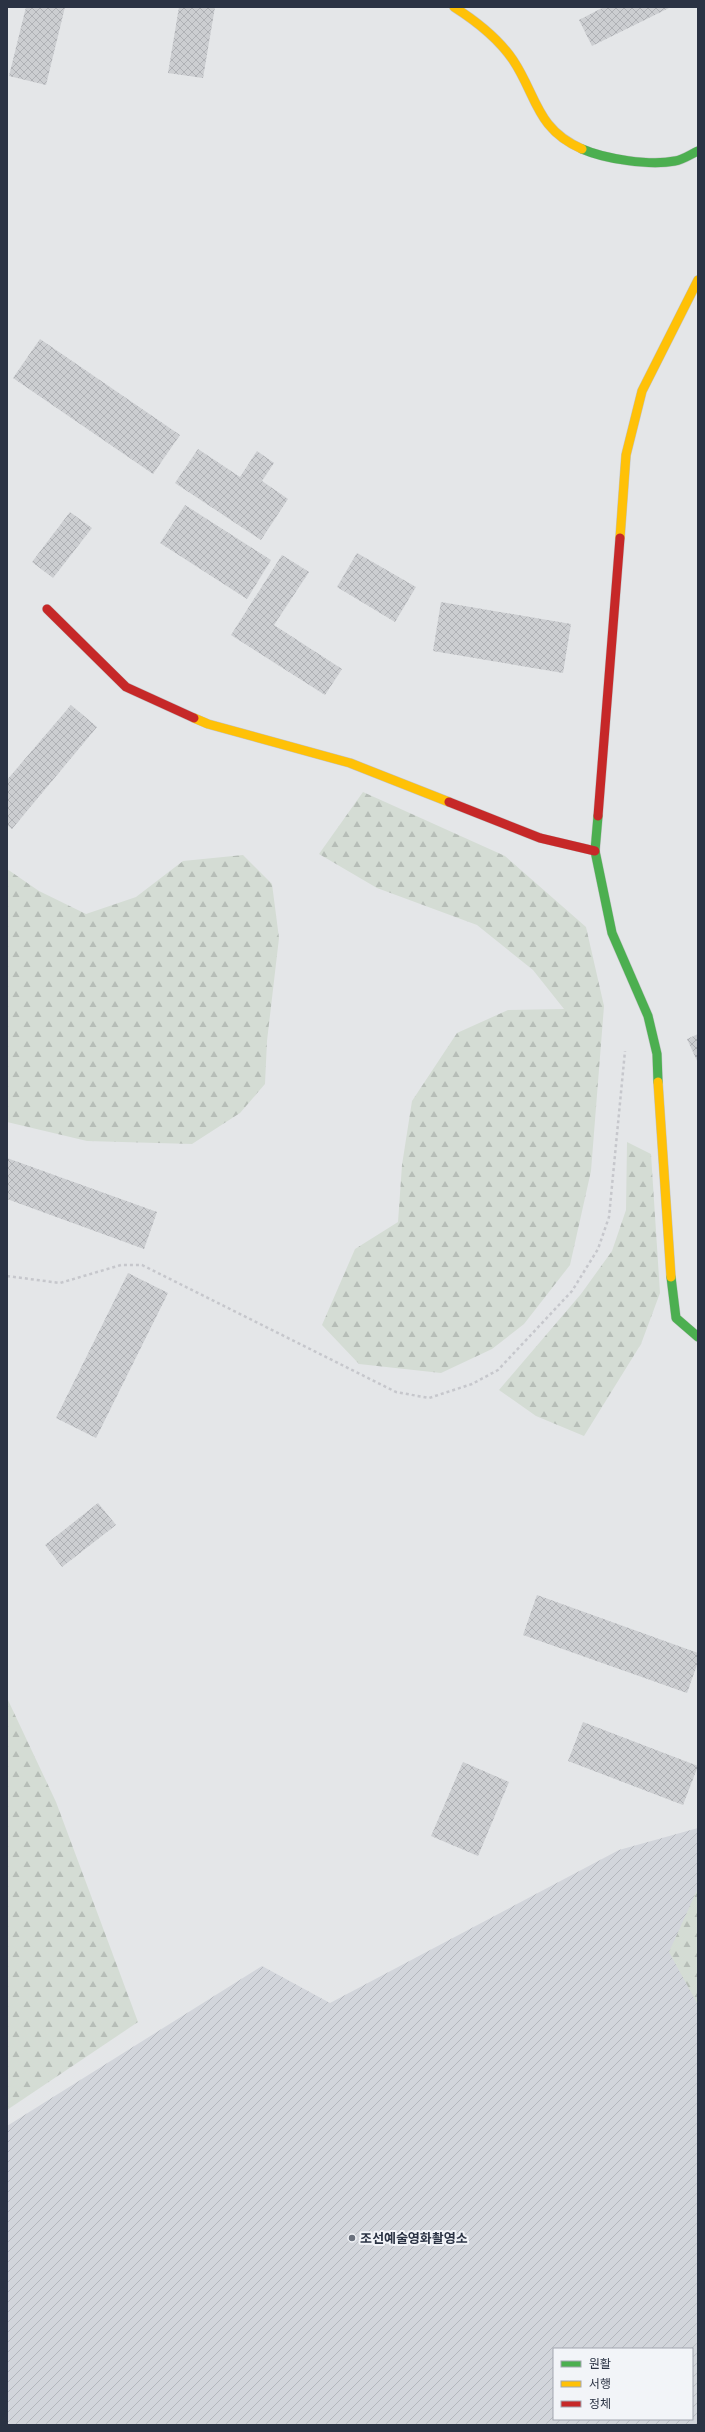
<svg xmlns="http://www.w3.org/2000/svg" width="705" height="2432" font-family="'Asap Condensed','Noto Sans KR',sans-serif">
	<defs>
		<pattern id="industrial-furrows" width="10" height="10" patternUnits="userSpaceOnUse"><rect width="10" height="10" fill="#d2d5db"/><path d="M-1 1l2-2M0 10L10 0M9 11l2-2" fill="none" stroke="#b4b7bd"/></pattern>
		<pattern id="forest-firs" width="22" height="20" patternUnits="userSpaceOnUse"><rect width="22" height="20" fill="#d4dcd4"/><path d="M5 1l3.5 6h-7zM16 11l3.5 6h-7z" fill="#b6bdb7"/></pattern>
		<pattern id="building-cross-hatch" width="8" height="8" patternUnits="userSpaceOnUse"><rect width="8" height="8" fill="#ccced1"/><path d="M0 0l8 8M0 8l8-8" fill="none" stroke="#afb1b5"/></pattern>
	</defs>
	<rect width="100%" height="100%" fill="#e4e6e8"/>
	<path fill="url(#industrial-furrows)" fill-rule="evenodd" d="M698,1828V2425H7V2126L262,1966L330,2003L619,1850ZM554,2349H692V2419H554Z"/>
	<g fill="url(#forest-firs)">
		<path d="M363,792L505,856L586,927L604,1006L591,1171L570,1265L524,1324L492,1349L441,1373L359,1364L322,1325L355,1249L398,1222L402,1165L412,1101L457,1033L508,1010L564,1009L533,970L477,925L377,888L319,854Z"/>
		<path d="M243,855L272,884L279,938L267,1041L265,1084L240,1113L192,1144L87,1141L7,1122V869L39,891L86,914L136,897L183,861Z"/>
		<path d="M627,1142L651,1154L660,1293L641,1344L584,1436L536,1416L499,1390L581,1294L612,1251L626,1210Z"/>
		<path d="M7,1698L56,1802L138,2022L7,2110Z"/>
		<path d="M698,1888V2005L669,1952Z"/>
	</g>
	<g fill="url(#building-cross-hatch)">
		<path d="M26,7H65L46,85L9,76Z"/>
		<path d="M179,7H215L203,78L168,73Z"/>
		<path d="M604,7H671L592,46L579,20Z"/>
		<path d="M40,339L180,435L153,474L13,378Z"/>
		<path d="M198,449L240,477L257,451L274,463L262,481L288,499L261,540L175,483Z"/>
		<path d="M185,505L271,560L247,599L160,543Z"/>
		<path d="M70,512L92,528L53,578L32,562Z"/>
		<path d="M357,553L416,587L395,622L337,587Z"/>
		<path d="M282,555L309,572L274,625L342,669L325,695L231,635Z"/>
		<path d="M441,602L571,624L563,673L433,651Z"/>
		<path d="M71,705L97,727L12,829L7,825V780Z"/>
		<path d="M698,1034V1063L687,1039Z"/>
		<path d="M7,1158L157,1212L144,1249L7,1199Z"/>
		<path d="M128,1273L168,1293L96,1438L56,1418Z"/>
		<path d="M98,1503L116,1525L62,1567L45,1545Z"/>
		<path d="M537,1595L698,1653V1662L687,1693L523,1635Z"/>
		<path d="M583,1722L698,1766L683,1805L568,1761Z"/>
		<path d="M463,1762L509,1782L478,1856L431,1836Z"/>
	</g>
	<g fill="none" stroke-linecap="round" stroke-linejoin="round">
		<defs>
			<g id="fast">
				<path d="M582,149C605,159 650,166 675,161C683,160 691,154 698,151"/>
				<path d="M598,816L595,851L612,933L648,1016L657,1054L658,1082"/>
				<path d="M671,1277L676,1318L698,1337"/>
			</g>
			<g id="slow">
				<path d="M454,7C476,21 498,38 513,60C537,96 536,129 582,149"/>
				<path d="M620,538L626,455L642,391L698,280"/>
				<path d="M194,718L208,724L350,763L449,802"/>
				<path d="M658,1082L671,1277"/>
			</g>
			<g id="jam">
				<path d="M47,609L126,687L194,718"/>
				<path d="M449,802L540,838L595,851"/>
				<path d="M598,816L620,538"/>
			</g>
		</defs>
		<use href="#fast" stroke="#c2c4c6" stroke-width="10"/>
		<use href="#slow" stroke="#c2c4c6" stroke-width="10"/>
		<use href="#jam" stroke="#c2c4c6" stroke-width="10"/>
		<path stroke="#c6c7cc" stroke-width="2.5" stroke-dasharray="3 3" stroke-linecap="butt" d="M7,1276L60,1283L121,1265H142L396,1392L429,1398L472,1384L498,1370L572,1291L598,1249L609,1217L625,1051"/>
		<use href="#fast" stroke="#4caf50" stroke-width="9"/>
		<use href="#slow" stroke="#ffc107" stroke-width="9"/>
		<use href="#jam" stroke="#c62828" stroke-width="9"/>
	</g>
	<circle fill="#6b717d" stroke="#f2f4f8" stroke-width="1.5" cx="352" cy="2238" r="4"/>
	<g text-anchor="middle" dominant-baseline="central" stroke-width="4" stroke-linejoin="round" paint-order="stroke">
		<g font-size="13" font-weight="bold" fill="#2a3243" stroke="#f2f4f8" text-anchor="start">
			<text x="360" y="2238">조선예술영화촬영소</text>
		</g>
	</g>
	<rect width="705" height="2432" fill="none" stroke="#2a3243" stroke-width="16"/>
	<rect x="553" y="2348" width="140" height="72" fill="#f2f4f8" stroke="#a2a6b0"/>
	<rect x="561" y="2361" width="20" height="6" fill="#4caf50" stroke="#a2a6b0"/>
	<text x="589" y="2368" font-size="12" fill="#2a3243">원활</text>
	<rect x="561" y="2381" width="20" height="6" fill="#ffc107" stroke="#a2a6b0"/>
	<text x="589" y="2388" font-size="12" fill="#2a3243">서행</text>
	<rect x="561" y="2401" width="20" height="6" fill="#c62828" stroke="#a2a6b0"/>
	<text x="589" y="2408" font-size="12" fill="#2a3243">정체</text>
</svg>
